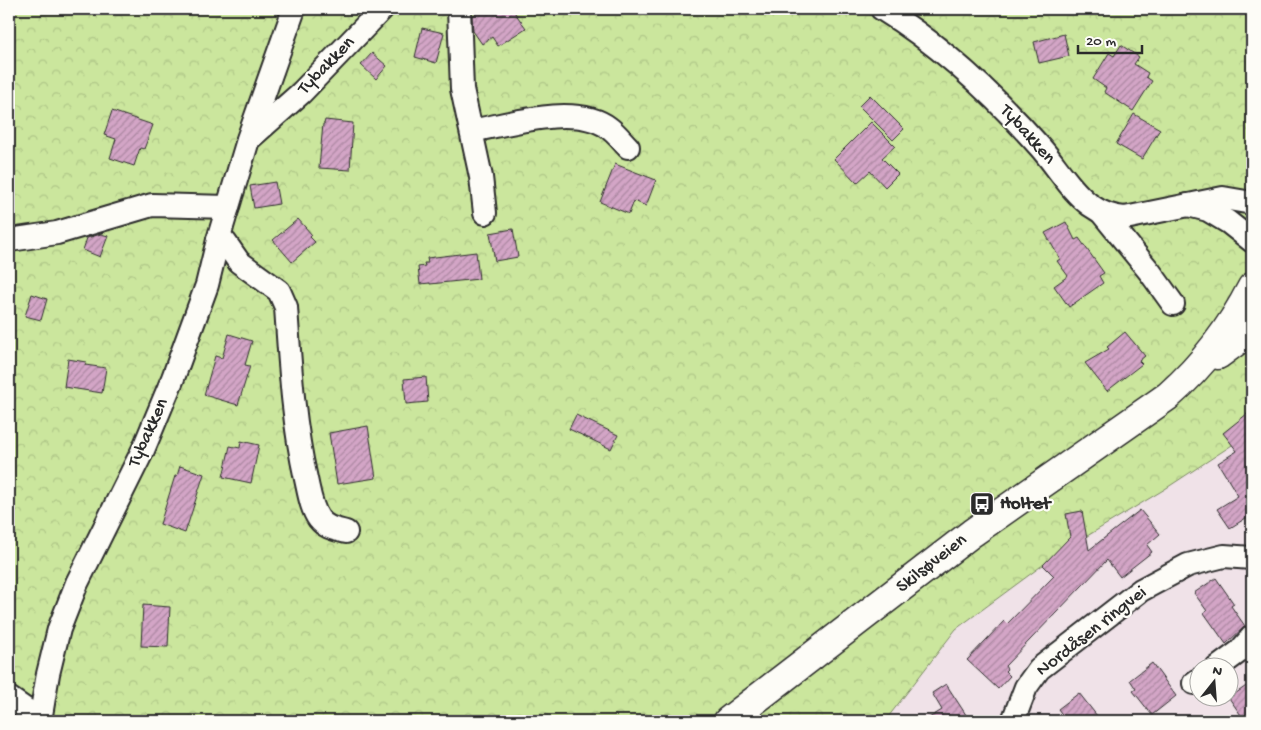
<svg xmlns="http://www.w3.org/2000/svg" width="1261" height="730" font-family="'Gochi Hand',sans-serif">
	<defs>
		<pattern id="forest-crowns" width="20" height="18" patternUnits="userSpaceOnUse" patternTransform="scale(1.25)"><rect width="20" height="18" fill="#cbe69d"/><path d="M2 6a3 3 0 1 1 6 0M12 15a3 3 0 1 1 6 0" fill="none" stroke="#aec587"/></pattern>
		<pattern id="building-hatch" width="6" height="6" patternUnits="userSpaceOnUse" patternTransform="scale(1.25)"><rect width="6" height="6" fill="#d3a5c6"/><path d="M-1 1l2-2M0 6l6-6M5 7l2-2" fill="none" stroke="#ab87a1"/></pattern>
	</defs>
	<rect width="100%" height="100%" fill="#f0e2e8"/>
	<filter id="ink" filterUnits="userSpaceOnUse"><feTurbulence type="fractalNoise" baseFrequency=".02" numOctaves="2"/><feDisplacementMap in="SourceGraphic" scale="10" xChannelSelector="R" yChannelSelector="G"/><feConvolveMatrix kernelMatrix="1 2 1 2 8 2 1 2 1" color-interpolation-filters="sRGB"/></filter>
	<g filter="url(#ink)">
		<path fill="url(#forest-crowns)" stroke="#7b8864" d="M9,9H1252V432L1165,489L1059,553L956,629L885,721H9Z"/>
		<g fill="url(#building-hatch)" stroke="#2b2b2b">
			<path d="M483,9H512L526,28L498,46L492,37L482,44L473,31L472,16Z"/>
			<path d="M422,28L444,33L436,63L415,57Z"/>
			<path d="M1064,34L1069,56L1039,63L1034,42Z"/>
			<path d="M1121,45L1139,57L1134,64L1148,73L1146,77L1152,81L1133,111L1104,92L1106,88L1093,79L1109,53L1114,56Z"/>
			<path d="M372,53L387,66L376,79L361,65Z"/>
			<path d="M870,95L904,129L893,140L859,106Z"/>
			<path d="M112,111L153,125L144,149L140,148L134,166L110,158L116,139L104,135Z"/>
			<path d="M1134,114L1160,129L1142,159L1116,144Z"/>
			<path d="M325,120L353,123L350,170L319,168L323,124H324Z"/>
			<path d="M871,122L895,146L882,158L898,174L885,187L870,171L857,183L834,159Z"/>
			<path d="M615,164L656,180L646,206L634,201L629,214L600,202Z"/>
			<path d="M275,182L279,204L254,208L250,186Z"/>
			<path d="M298,219L312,235L310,237L315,242L292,262L273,240Z"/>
			<path d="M1066,222L1075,240L1079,238L1104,273L1099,276L1103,283L1069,307L1054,286L1068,276L1057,261L1060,259L1045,233Z"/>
			<path d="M513,229L518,257L495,261L490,233Z"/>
			<path d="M101,234L108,236L100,257L83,250L87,238Z"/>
			<path d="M476,252L479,279L430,284V283L420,284L418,267L425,266L424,263H428L427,258Z"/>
			<path d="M32,294L47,299L41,320L25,316Z"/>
			<path d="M1125,332L1145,356L1139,361L1142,364L1107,391L1085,363L1109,349L1107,347Z"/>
			<path d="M229,334L252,341L245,365L250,366L238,405L204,395L215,356L222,358Z"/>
			<path d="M68,359L86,362L85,365L106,368L102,393L64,387Z"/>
			<path d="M426,377L428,402L406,404L404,379Z"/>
			<path d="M1252,410V518L1251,515L1230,528L1217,509L1238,496L1218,463L1237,451L1223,433Z"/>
			<path d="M576,415L618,435L611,449L569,429Z"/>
			<path d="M368,426L376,478L337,484L329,433Z"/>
			<path d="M241,441L259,445L251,483L223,477L230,446L240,448Z"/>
			<path d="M180,466L204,474L185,533L160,524L175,476H177Z"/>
			<path d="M1140,510L1160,534L1147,545L1152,552L1120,577L1107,560L1005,666L1007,669L1005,671L1010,676L998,689L967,660L1004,621L1007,624L1054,576L1043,565L1070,537L1066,514L1082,511L1089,550Z"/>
			<path d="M1216,578L1234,604L1231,606L1245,626L1226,644L1204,613L1207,611L1194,593Z"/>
			<path d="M143,605L170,607L168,647L141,646Z"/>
			<path d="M1152,663L1176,696L1152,715L1133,691L1136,689L1130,680Z"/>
			<path d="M1252,682V721H1245L1229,698Z"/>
			<path d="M946,684L970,721H924L942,710L932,693Z"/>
			<path d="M1079,693L1101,721H1067L1058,709Z"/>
		</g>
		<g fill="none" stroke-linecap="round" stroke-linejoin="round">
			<defs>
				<g id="minor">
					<path d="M459,9L462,89L481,177L485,213"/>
					<path d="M882,9C942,46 993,94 1040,147C1056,165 1070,190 1090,205C1101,213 1111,217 1125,218L1223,198L1252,203"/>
					<path d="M472,131C508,124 577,103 609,128C616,133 622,141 628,147"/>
					<path d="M248,139L294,9"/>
					<path d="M1188,205L1208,210L1228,222L1252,241"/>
					<path d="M1102,213L1150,272L1173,304"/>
					<path d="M10,240L57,233L152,205L228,207"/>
					<path d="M218,240L225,242L239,262L279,291L286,307C290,365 293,422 306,479C309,492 311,508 319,519C326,528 335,529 346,532"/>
					<path d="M1217,668L1240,651L1252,637"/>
					<path d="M1194,683L1198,680"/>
					<path d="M9,698L35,716H41"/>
					<path d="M40,721L48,674L59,629L77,583L143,450L173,378L207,285L218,240L248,140L301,93L382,9"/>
					<path d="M1013,721L1026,687L1039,669L1141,590L1188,565L1224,556L1252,558"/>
				</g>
				<g id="primary">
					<path d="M1218,355L1252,330"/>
					<path d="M728,721L972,533L1168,396C1202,366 1231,328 1252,287"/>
				</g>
			</defs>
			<use href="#minor" stroke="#2b2b2b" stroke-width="26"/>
			<use href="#primary" stroke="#2b2b2b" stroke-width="31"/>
			<use href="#minor" stroke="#fdfcf7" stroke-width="22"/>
			<use href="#primary" stroke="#fdfcf7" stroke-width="28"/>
		</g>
	</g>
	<defs>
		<symbol id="bus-square" viewBox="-11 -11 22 22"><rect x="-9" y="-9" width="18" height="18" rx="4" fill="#2b2b2b" stroke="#fdfcf7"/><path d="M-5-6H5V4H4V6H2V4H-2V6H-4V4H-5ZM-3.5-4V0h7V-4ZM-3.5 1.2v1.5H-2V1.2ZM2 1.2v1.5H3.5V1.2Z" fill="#fff"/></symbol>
	</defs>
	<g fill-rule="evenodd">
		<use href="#bus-square" x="968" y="490" width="28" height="28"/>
	</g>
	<g text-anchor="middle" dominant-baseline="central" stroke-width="4.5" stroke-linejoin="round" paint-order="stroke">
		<g font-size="19" fill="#2b2b2b" stroke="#fdfcf7">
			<text transform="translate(327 66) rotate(-46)">Tybakken</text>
			<text transform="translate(1027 135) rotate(48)">Tybakken</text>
			<text transform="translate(149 433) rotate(-66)">Tybakken</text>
			<text transform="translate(932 564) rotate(-38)">Skilsøveien</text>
			<text transform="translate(1092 632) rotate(-38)">Nordåsen ringvei</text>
		</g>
		<g font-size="19" font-weight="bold" fill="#2b2b2b" stroke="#fdfcf7" text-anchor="start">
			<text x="1000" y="504">Holtet</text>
		</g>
	</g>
	<rect width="1261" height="730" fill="none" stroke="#fdfcf7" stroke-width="30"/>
	<rect x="15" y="15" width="1231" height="700" fill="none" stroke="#2b2b2b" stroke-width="2" filter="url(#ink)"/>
	<g transform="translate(1214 682) rotate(17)"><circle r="24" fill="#fdfcf7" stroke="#a9a8a5"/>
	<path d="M0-4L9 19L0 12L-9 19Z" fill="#2b2b2b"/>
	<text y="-8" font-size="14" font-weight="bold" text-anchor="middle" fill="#2b2b2b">N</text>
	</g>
	<path d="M1078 45v8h64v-8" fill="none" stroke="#2b2b2b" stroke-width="2.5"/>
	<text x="1086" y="45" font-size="15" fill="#2b2b2b" stroke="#fdfcf7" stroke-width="4" paint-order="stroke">20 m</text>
</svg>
